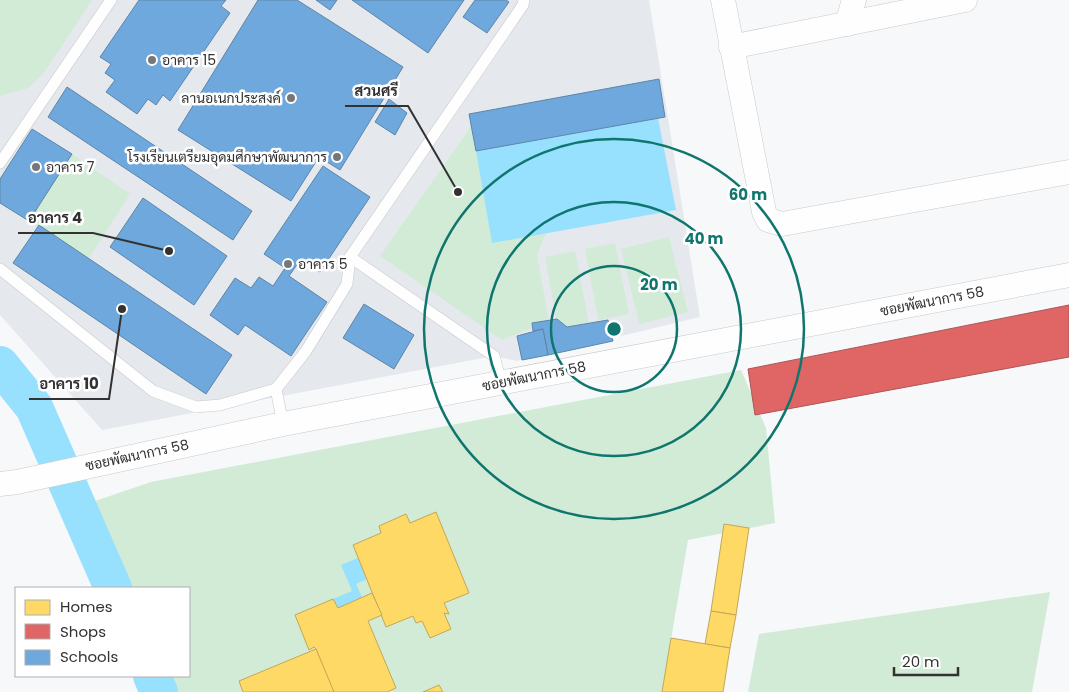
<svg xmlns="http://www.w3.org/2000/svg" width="1069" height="692" font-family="Poppins,Sarabun,sans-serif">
	<rect width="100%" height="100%" fill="#f7f8fa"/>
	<path fill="#e5e8ed" d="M0,0H649L700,317L517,361L494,356L102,430L0,315Z"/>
	<g fill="#d2ebd6">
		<path d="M0,0H92L43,74L28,88L0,96Z"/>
		<path d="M475,121L501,240L546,232L537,255L549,321L502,340L380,256Z"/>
		<path d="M72,154L130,194L89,258L29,221Z"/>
		<path d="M669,237L688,312L639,324L621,249Z"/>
		<path d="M615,243L629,314L598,320L585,249Z"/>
		<path d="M575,251L589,323L558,329L545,257Z"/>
		<path d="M741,370L766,428L775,523L688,540L662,692H171L164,676H189V588H128L92,502L151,482Z"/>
		<path d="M1050,592L1032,692H748L759,634Z"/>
	</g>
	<g fill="#98e1fe">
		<path d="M658,118L676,210L492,243L476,151Z"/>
		<path d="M358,558L367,579L356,584L362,597L338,608L333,599L352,591L341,565Z"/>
	</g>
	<g fill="#ffd966" stroke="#c2a757">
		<path d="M436,512L469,593L444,603L449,614L444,613L451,629L430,638L422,621L416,623L413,616L386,627L353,545L381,533L379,526L406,514L410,523Z"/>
		<path d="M724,524L749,528L736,615L711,611Z"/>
		<path d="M372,593L382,615L368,621L396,688L387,692H333L316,649L314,647L309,650L295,615L333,599L338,608Z"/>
		<path d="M711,611L736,615L730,648L705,644Z"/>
		<path d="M671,638L730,648L723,692H662Z"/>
		<path d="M316,649L334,692H243L239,681Z"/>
		<path d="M439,685L443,692H423Z"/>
	</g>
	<path fill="#e06666" stroke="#ac5657" d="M1069,305V357L755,415L748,369Z"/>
	<g fill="#6fa8dc" stroke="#5d85a9">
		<path d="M139,0H226L221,6L230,13L170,101L163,95L156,105L148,99L137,114L106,92L115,80L105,73L111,64L100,57Z"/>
		<path d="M258,0H297L403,67L340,170L319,157L291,201L178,130Z"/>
		<path d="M316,0H337L330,10Z"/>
		<path d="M352,0H464L428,53Z"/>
		<path d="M475,0H506L509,2L487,33L463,17Z"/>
		<path d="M659,79L665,117L476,151L469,114Z"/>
		<path d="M67,87L252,211L233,240L48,117Z"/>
		<path d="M389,99L407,113L395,135L375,122Z"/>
		<path d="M32,129L72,154L29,221L0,203V179Z"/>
		<path d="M323,166L370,197L320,272L301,259L289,276L327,302L291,356L245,325L238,335L210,315L235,278L251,288L259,277L273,286L285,268L264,254Z"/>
		<path d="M143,198L227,256L194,305L110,247Z"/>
		<path d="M39,225L232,355L206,394L13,263Z"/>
		<path d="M364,304L414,335L394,369L343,338Z"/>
		<path d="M557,319L567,327L608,320L613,341L548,355L543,329L533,331L532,323Z"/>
		<path d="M543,329L548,355L522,360L517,336Z"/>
	</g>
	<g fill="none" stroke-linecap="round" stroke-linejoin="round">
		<g stroke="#98e1fe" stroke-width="38">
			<path d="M0,365L34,407L113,588"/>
			<path d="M152,676L159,692"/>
		</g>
		<defs>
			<g id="lane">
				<path d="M0,163L111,0"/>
				<path d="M350,257L494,356L501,382"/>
				<path d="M0,269L153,391L196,407L220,405L276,389L306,351L347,284L350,257L523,5L524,0"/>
				<path d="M276,389L283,424"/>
			</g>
			<g id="street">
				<path d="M723,0L764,212L768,220L782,224L1069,172"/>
				<path d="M847,24L854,0"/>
				<path d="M731,47L965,0"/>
				<path d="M0,484L17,482L283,424L1069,275"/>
			</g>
		</defs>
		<use href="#lane" stroke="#c8c9ca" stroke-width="12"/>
		<use href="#street" stroke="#c8c9ca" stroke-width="25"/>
		<use href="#lane" stroke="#fefefe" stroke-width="11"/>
		<use href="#street" stroke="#fefefe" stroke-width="24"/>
	</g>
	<g fill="none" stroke="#0f766e" stroke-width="2.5">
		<circle cx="614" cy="329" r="63"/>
		<circle cx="614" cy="329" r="127"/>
		<circle cx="614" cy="329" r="190"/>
	</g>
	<g fill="#777779" stroke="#fff" stroke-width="2">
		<circle cx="152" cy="60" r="5"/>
		<circle cx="291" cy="98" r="5"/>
		<circle cx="337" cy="157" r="5"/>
		<circle cx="36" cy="167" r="5"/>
		<circle cx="288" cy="264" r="5"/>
	</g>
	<g text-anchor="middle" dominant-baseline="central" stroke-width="5" stroke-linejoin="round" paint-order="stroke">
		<g font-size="14" fill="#323233" stroke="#fff" text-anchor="start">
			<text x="162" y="60">อาคาร 15</text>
			<text x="281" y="98" text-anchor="end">ลานอเนกประสงค์</text>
			<text x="327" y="157" text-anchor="end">โรงเรียนเตรียมอุดมศึกษาพัฒนาการ</text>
			<text x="46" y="167">อาคาร 7</text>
			<text x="298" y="264">อาคาร 5</text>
		</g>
		<g font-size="14" fill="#323233" stroke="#fff">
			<text transform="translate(932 301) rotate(-11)">ซอยพัฒนาการ 58</text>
			<text transform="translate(534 376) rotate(-11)">ซอยพัฒนาการ 58</text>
			<text transform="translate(137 455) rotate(-12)">ซอยพัฒนาการ 58</text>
		</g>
	</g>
	<circle cx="614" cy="329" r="8" fill="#0f766e" stroke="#fff" stroke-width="2.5"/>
	<g font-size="15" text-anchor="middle" font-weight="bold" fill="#0f766e" stroke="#fff" stroke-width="5" stroke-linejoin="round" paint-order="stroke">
		<text x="748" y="200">60 m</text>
		<text x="704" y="244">40 m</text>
		<text x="659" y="290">20 m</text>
	</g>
	<path fill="none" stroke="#323233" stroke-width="2" d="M458 192L408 106H345M169 251L93 233H18M122 309L109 399H29"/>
	<g fill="#323233" stroke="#fff" stroke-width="2">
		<circle cx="458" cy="192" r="5"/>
		<circle cx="169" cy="251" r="5"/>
		<circle cx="122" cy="309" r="5"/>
	</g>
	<g font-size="15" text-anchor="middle" font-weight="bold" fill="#323233" stroke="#fff" stroke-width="5" stroke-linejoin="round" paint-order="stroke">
		<text x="376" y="96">สวนศรี</text>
		<text x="55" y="223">อาคาร 4</text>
		<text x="69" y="389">อาคาร 10</text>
	</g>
	<rect x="15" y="587" width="175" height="90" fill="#ffffff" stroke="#adadad"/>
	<rect x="25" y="600" width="25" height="15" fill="#ffd966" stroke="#adadad"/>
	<text x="60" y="612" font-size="15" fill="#323233">Homes</text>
	<rect x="25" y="624" width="25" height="15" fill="#e06666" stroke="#adadad"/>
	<text x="60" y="637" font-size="15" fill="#323233">Shops</text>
	<rect x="25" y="650" width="25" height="15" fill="#6fa8dc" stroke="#adadad"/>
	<text x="60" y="662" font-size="15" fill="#323233">Schools</text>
	<path d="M894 667v8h64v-8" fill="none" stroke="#323233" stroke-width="2.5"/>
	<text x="902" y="667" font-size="15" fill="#323233" stroke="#ffffff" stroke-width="4" paint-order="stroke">20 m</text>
</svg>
